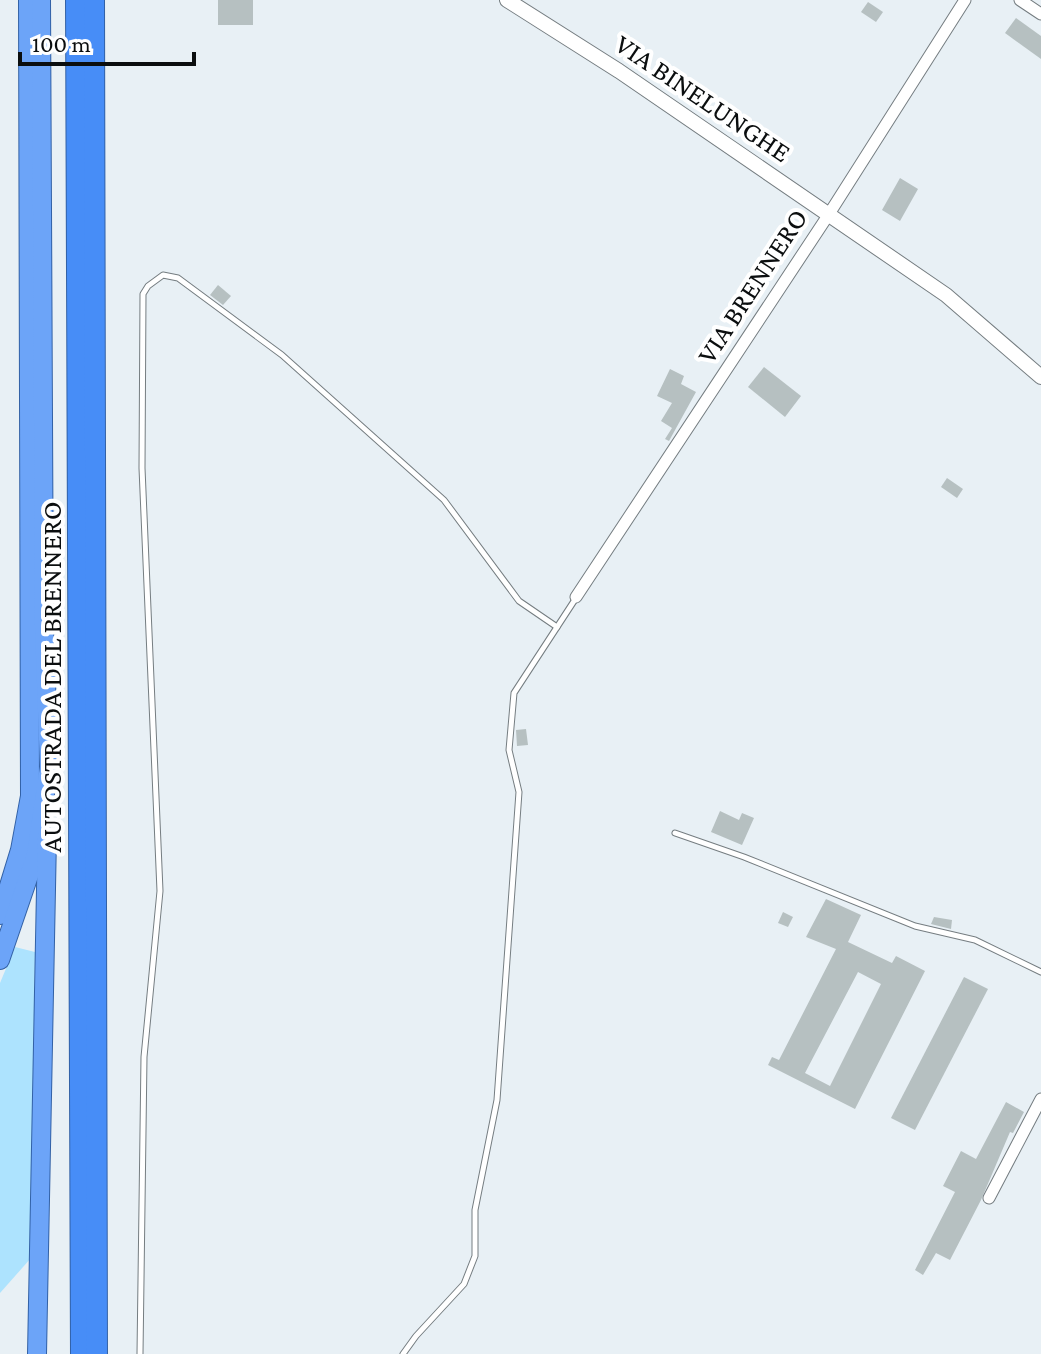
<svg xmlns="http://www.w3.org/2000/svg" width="1041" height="1354" font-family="'Crimson Pro',serif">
	<rect width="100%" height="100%" fill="#e8f0f5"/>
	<path fill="#ade3fe" d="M15,947L35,952L31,1258L0,1293V983Z"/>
	<g fill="#b6c0c1" fill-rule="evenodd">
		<rect x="218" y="0" width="35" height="25"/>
		<path d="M868,2L883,12L876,22L861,12Z"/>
		<path d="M1016,18L1041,36V59L1005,33Z"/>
		<path d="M900,178L918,189L900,221L882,210Z"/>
		<path d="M218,285L231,296L223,305L210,295Z"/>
		<path d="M764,367L801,396L785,417L748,387Z"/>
		<path d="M670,369L684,376L681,384L696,392L669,441L665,439L672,428L661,421L672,403L657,396Z"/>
		<path d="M947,478L963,489L957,498L941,487Z"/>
		<path d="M526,729L528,745L517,746L516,730Z"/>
		<path d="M720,811L739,820L742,813L754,818L742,845L711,832Z"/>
		<path d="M826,899L861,915L848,942L892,963L896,956L925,971L855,1109L768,1065L772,1057L779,1060L836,949L806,937ZM858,972L881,984L830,1086L805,1073Z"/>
		<path d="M783,912L793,917L788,927L778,923Z"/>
		<path d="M934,917L952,920L951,929L931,924Z"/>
		<path d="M964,977L988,989L915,1130L891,1118Z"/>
		<path d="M1006,1102L1024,1112L1013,1133L1010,1132L981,1200L950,1260L936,1253L923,1275L915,1270L955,1192L943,1186L961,1151L976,1159Z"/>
	</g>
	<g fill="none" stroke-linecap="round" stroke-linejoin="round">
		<defs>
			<g id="service">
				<path d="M675,833L744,857L915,926L975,940L1041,972"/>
				<path d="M140,1354L144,1057L160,891L142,468L143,294L148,286L163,275L178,278L282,355L444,500L519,601L557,627"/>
				<path d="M403,1354L416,1336L464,1284L475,1256V1210L497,1100L519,792L509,750L514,693L576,598"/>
			</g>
			<g id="minor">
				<path d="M1020,0L1041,14"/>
				<path d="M576,597L829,214L965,0"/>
				<path d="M989,1198L1041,1099"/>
			</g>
			<path id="tertiary" d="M507,0L619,71L946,295L1041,377"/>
			<g id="trunk">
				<path d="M0,915L20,850L30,796L28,0"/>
				<path d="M0,960L36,855L49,767L44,627L41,0"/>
				<path d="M37,1354L47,837"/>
			</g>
			<g id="motorway">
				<path d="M76,0L81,1354"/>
				<path d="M94,0L97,1354"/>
			</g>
		</defs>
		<use href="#service" stroke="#757d81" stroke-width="7"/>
		<use href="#minor" stroke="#757d81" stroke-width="13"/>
		<use href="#tertiary" stroke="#757d81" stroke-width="16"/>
		<use href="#trunk" stroke="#3261a6" stroke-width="20"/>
		<use href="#motorway" stroke="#3261a6" stroke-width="22"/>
		<use href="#service" stroke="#fff" stroke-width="5"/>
		<use href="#minor" stroke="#fff" stroke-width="11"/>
		<use href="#tertiary" stroke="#fff" stroke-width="14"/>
		<use href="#trunk" stroke="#6ca4f8" stroke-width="18"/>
		<use href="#motorway" stroke="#478df7" stroke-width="20"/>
	</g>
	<g text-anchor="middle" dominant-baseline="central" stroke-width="8" stroke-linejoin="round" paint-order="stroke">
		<g font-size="28" fill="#0b0e0f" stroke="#fff">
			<text transform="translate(703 98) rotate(34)">VIA BINELUNGHE</text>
			<text transform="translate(752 286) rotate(-57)">VIA BRENNERO</text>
			<text transform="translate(51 677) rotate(-90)">AUTOSTRADA DEL BRENNERO</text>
		</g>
	</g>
	<path d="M20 52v12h174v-12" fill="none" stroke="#0b0e0f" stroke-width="4"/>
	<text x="32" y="52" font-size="24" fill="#0b0e0f" stroke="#ffffff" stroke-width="6" paint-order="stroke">100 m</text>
</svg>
